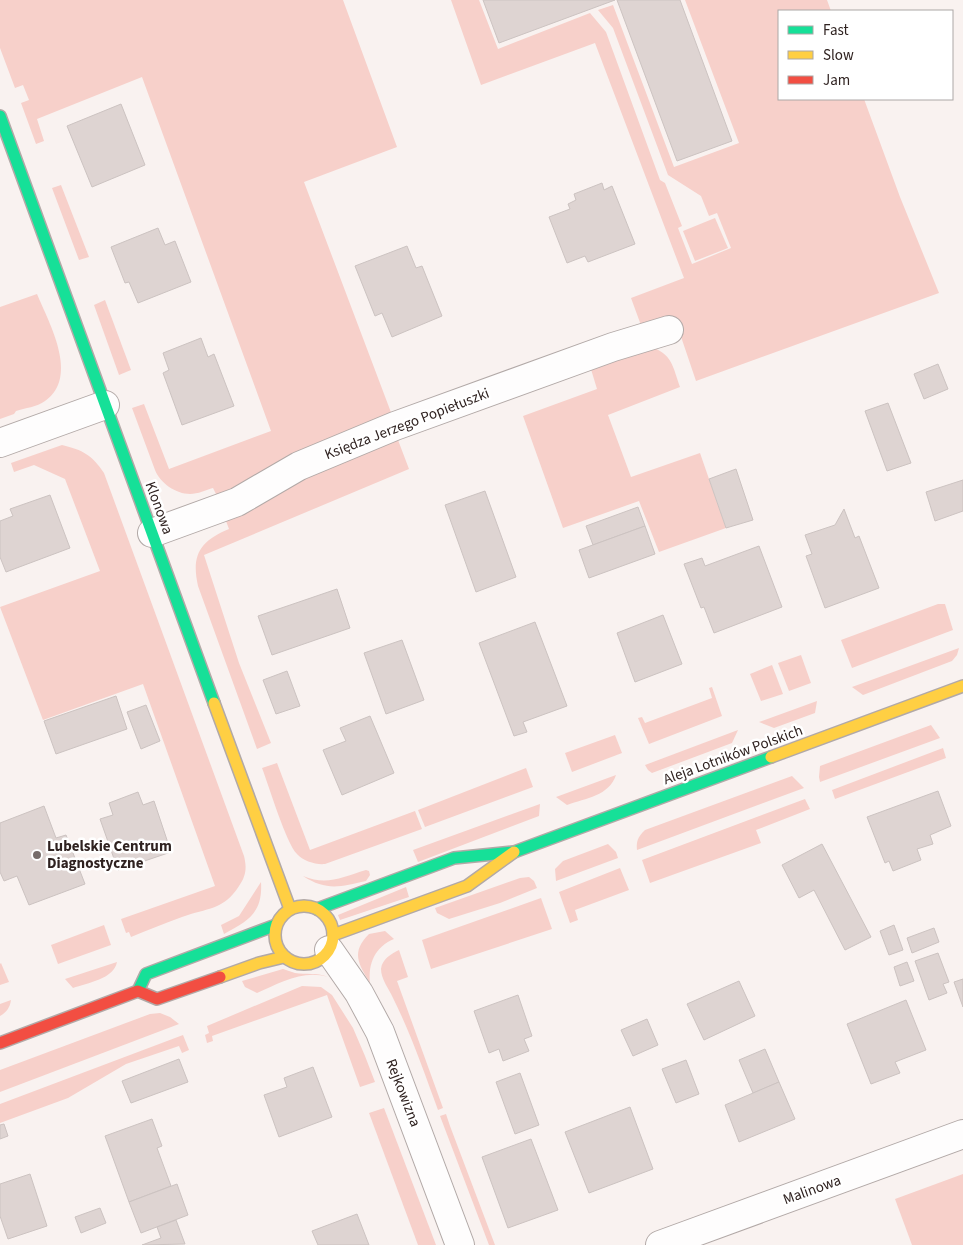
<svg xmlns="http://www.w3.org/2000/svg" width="963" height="1245" font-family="'Source Sans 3',sans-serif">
	<rect width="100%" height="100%" fill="#f9f2f0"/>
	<g fill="#f7d0ca">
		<path d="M0,0H343L397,147L304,182L392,415L283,460L217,496L213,488C206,490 198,494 190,494C176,494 160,483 155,470L132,408L144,404L169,469L271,431L142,77L37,119L44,141L36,144L21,103L29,100L23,85L15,88L0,48Z"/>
		<path d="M451,0H479L498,49L590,13L606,32L660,180L665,183L682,226L678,228L692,264L731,248L717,213L709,216L701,196L668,175L613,28L598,10L613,5L674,167L739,143L685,0H827L831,11H779V99H864L900,197L939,293L696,381L675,319L642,328L631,298L684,278L595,43L481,85Z"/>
		<path d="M61,185L89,257L79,260L52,188Z"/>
		<path d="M715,218L728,248L695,261L683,231Z"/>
		<path d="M37,294C49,323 80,377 45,401C37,407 25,408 16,411L14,414L0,419V307Z"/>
		<path d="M105,300L131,370L119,375L94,305Z"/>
		<path d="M650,347C672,353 673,367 680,387L608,415L631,477L700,453L726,528L659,552L639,501L563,528L523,416L597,389L590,366Z"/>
		<path d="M398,440L409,469L204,555L239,663L271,743L257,749L198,586C191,555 200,541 229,529L226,521L263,503L303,478Z"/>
		<path d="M62,445C83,450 92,455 104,473L244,856C247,868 246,876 239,886C224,910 207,908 182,917C165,923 148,930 131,937L129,932L126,933L121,919L215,886L143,684L43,720L0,607L100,571L65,479L34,465L14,472L11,463Z"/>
		<path d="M938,604H945L953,630L852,668L841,640Z"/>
		<path d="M959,648L957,655L952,661L863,695L852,687Z"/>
		<path d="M801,655L811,683L789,691L778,663Z"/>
		<path d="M772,665L783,694L761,701L750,674Z"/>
		<path d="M712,687L722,716L649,744L638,718L642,717L645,723L712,698L709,688Z"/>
		<path d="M817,701L815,713L774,728L759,722Z"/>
		<path d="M931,725L940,738L820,782L819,777L820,766Z"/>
		<path d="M738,730L732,743L652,773L648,770L645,765Z"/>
		<path d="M615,735L622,753L572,772L565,753Z"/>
		<path d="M943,748L946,758L835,799L832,790Z"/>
		<path d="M277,763L310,850L415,811L422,829L325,864C316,865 303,861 297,854C286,843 269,786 262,768Z"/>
		<path d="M526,768L533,787L425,827L418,810Z"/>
		<path d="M616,775C609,796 586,798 567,805L556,797Z"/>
		<path d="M792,776L804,788L637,850C636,841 638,837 645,830Z"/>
		<path d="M805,799L810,809L756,830L761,843L650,883L642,860Z"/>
		<path d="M540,804L539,816L418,862L413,850Z"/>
		<path d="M608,844L616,852L618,858L556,881L555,869L563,861Z"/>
		<path d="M620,868L629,890L575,910L578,920L570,923L559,892Z"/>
		<path d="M366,870L369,871L370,875L366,881C340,887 326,891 303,876C327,886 342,877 366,870Z"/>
		<path d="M529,877L534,881L537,888L500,903L449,919L437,913L435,908L520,878Z"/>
		<path d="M261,882C263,913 248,921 224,934L221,925L239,916Z"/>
		<path d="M406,887L409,897L340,920L338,915Z"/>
		<path d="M541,898L552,929L431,969L422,940Z"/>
		<path d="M104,925L111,945L58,964L51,945Z"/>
		<path d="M385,931L394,939C375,947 368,963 370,983C358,963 351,952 369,934Z"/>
		<path d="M399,950L408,977L397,981L443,1108L438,1110C424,1072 411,1034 393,998C389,989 381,979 381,969C382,959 391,954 399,950Z"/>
		<path d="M117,962C114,979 87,983 73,988L65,979Z"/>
		<path d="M1,963L9,982L0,985V964Z"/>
		<path d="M283,969C287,970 291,972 295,973C306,975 316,972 328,977C304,969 279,983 257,993L245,987L242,981Z"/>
		<path d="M302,986L321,987L332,995L353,1028L365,1056L375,1082L360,1087L327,995L212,1036L213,1041L207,1043L205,1035L209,1033L207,1026Z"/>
		<path d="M11,1000C10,1007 7,1012 0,1016V1004Z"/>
		<path d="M160,1013L170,1017L179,1024L0,1092V1070L150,1014Z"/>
		<path d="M183,1035L189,1050L182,1053L179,1046L126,1064L68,1098L0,1123V1104Z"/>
		<path d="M384,1108L436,1245H418L369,1113Z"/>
		<path d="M446,1114L450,1126L495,1245H489L440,1116Z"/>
		<path d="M963,1174V1245H912L895,1199Z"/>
	</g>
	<g fill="#ded4d2" stroke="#ccc3c1">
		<path d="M483,0H615L499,43Z"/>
		<path d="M617,0H680L732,141L677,161Z"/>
		<path d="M121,104L145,165L92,187L67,126Z"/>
		<path d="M602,183L604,190L612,186L635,244L588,262L585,256L567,263L549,217L570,209L568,204L576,200L574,194Z"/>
		<path d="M158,228L165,245L175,241L191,282L138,303L129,282L125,283L111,247Z"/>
		<path d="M407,246L416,268L422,266L442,316L392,337L382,313L375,316L355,266Z"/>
		<path d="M201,338L208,357L214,354L234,406L182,425L163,373L169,370L163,353Z"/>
		<path d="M938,364L948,389L924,399L914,374Z"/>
		<path d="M888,403L911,463L887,471L865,411Z"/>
		<path d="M736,469L753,520L726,528L709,479Z"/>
		<path d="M963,480V511L935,521L926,492Z"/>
		<path d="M485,491L516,577L476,592L445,505Z"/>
		<path d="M50,495L70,548L6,572L0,557V521L13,516L10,509Z"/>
		<path d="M638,507L645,526L593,545L586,526Z"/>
		<path d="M844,509L855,538L859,536L879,588L825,608L806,556L812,554L805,535L835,525Z"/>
		<path d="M645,526L655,554L589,578L579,550Z"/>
		<path d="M759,546L782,607L714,633L704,607L701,608L684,564L702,558L705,566Z"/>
		<path d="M337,589L350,628L272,655L258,616Z"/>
		<path d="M663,615L682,664L635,682L617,633Z"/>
		<path d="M535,622L567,706L523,722L527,732L514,736L479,643Z"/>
		<path d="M402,640L424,700L386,714L364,653Z"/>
		<path d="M287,671L300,706L276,714L263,680Z"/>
		<path d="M116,696L127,729L56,754L44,721Z"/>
		<path d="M146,705L160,741L141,749L127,712Z"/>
		<path d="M370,716L394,773L342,795L323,750L346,741L340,728Z"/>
		<path d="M938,791L951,826L930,835L933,844L917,849L921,860L893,871L889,861L885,863L867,817Z"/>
		<path d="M138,792L143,805L154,801L171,852L118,870L100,819L113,815L109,803Z"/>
		<path d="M44,806L56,838L66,835L85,884L29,905L17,876L4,881L0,872V823Z"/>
		<path d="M822,844L871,937L845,950L814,890L799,898L782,865Z"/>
		<path d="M894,925L903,950L889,955L880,931Z"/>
		<path d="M934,928L939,942L912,953L907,938Z"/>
		<path d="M938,953L949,982L943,984L947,993L929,1000L915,961Z"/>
		<path d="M907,962L914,981L900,986L894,967Z"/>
		<path d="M963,979V1007L954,982Z"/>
		<path d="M739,981L755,1016L704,1040L687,1004Z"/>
		<path d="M518,995L532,1036L524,1039L529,1051L503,1061L499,1049L489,1053L474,1011Z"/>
		<path d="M906,1000L926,1050L895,1062L900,1073L871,1084L847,1024Z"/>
		<path d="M647,1019L658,1045L633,1056L621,1030Z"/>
		<path d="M765,1049L779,1082L753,1093L739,1060Z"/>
		<path d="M179,1059L188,1082L131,1103L122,1081Z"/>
		<path d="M686,1060L699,1094L676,1103L662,1069Z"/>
		<path d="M313,1067L332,1117L279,1137L264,1095L287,1087L284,1078Z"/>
		<path d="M520,1073L539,1125L515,1134L496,1082Z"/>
		<path d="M779,1082L795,1119L739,1142L725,1105Z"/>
		<path d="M630,1107L653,1169L589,1193L565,1132Z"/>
		<path d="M152,1119L162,1146L157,1148L171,1186L129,1202L105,1136Z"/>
		<path d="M4,1124L8,1136L0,1139V1125Z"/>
		<path d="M531,1139L558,1210L508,1228L482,1157Z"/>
		<path d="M30,1174L47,1226L8,1239L0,1216V1184Z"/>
		<path d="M177,1184L188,1215L141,1233L129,1202Z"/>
		<path d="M100,1208L106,1223L81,1233L75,1217Z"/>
		<path d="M357,1214L369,1245H318L312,1231Z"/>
		<path d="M176,1220L185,1244L142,1245L161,1238L157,1227Z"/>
	</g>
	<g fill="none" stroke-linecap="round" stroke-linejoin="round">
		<defs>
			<g id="street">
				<path d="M0,443L105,405"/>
				<path d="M152,533L237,502L299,466L395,426L613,347L669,330"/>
				<path d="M329,950L359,993L380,1032L460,1245"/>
				<path d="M660,1245L963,1134"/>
			</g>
			<g id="fast">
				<path d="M0,116L214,703"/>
				<path d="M317,909L454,858L514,852L771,757"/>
				<path d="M138,991L146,974L276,925"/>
			</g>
			<g id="slow">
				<path d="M214,703L290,909"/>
				<path d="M771,757L963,686"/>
				<circle cx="304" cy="935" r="29"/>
				<path d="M333,935L467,886L514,852"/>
				<path d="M220,977L259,963L284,957"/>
			</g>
			<path id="jam" d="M0,1043L138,991L157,999L220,977"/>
		</defs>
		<use href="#street" stroke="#b2a9a7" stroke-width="30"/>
		<use href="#fast" stroke="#b2a9a7" stroke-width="14"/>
		<use href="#slow" stroke="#b2a9a7" stroke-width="14"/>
		<use href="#jam" stroke="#b2a9a7" stroke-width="14"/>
		<use href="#street" stroke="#fefdfd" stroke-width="28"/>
		<use href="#fast" stroke="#16e098" stroke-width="11"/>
		<use href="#slow" stroke="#ffcf43" stroke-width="11"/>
		<use href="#jam" stroke="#f24e42" stroke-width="11"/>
	</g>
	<circle fill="#766b69" stroke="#fff" stroke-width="2" cx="37" cy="855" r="5"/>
	<g text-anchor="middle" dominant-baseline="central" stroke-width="5" stroke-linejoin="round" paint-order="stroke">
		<g font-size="15" fill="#2f2220" stroke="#fff">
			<text transform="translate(407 424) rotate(-21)">Księdza Jerzego Popiełuszki</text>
			<text transform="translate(159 508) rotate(70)">Klonowa</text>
			<text transform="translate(733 755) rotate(-20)">Aleja Lotników Polskich</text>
			<text transform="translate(403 1093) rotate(69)">Rejkowizna</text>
			<text transform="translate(812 1190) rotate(-20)">Malinowa</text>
		</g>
		<g font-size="15" font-weight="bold" fill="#2f2220" stroke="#fff" text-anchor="start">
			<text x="47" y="846">Lubelskie Centrum<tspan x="47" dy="17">Diagnostyczne</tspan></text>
		</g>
	</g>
	<rect x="778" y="10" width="175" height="90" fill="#ffffff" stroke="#aca7a6"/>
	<rect x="788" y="26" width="25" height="8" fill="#16e098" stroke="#aca7a6"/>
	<text x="823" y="35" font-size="15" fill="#2f2220">Fast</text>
	<rect x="788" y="51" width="25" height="8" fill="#ffcf43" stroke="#aca7a6"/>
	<text x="823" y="60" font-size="15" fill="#2f2220">Slow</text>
	<rect x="788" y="76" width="25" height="8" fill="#f24e42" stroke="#aca7a6"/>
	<text x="823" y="85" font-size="15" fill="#2f2220">Jam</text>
</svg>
